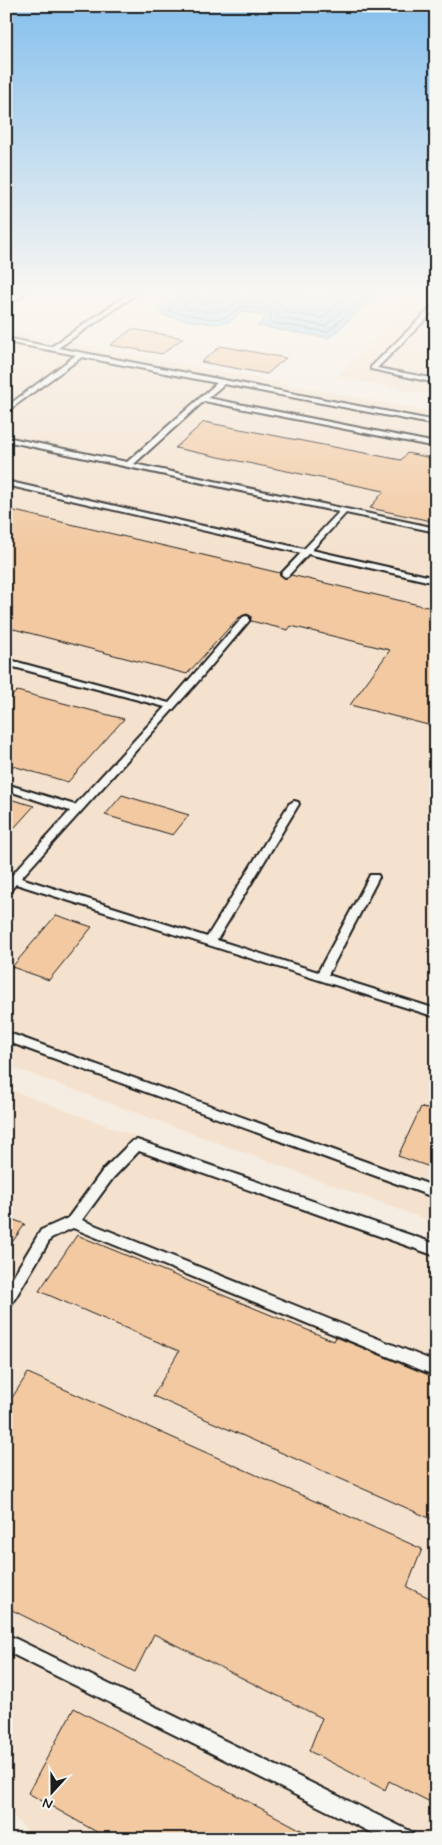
<svg xmlns="http://www.w3.org/2000/svg" width="442" height="1845" font-family="Mynerve,sans-serif">
	<rect width="100%" height="100%" fill="#f5ede2"/>
	<filter id="ink" filterUnits="userSpaceOnUse"><feTurbulence type="fractalNoise" baseFrequency=".02" numOctaves="2"/><feDisplacementMap in="SourceGraphic" scale="10" xChannelSelector="R" yChannelSelector="G"/><feConvolveMatrix kernelMatrix="1 2 1 2 8 2 1 2 1" color-interpolation-filters="sRGB"/></filter>
	<g filter="url(#ink)">
		<g fill="#f4e2ce">
			<path d="M423,293H436V396L337,377Z"/>
			<path d="M6,330L436,413V1223L6,1065Z"/>
			<path d="M6,1088L436,1249V1839H35L6,1808Z"/>
		</g>
		<path fill="#94d1f5" stroke="#64899e" d="M183,293H378L329,338L257,326L267,316L242,311L229,322L212,324L164,316L158,310Z"/>
		<g fill="none" stroke-linecap="round" stroke-linejoin="round">
			<g stroke="#4c6473" stroke-width="1">
				<path d="M183,293L181,299L169,308L170,311L212,319L227,317L243,306L269,311L272,323L327,332L371,293"/>
				<path d="M189,293L184,305L186,308C214,313 217,315 242,300L271,306L280,318L325,326L361,293"/>
				<path d="M197,293V302C214,306 222,300 237,293"/>
				<path d="M249,293L274,299L286,312L322,318L350,293"/>
			</g>
		</g>
		<g fill="#f2c9a1" stroke="#1c1c1c">
			<path d="M132,329L183,338L162,354L110,345Z"/>
			<path d="M221,346L286,358L267,374L201,362Z"/>
			<path d="M204,422L401,460L407,453L436,459V522L370,508L384,491L175,448Z"/>
			<path d="M6,509L280,573L284,578L291,575L436,609V727L350,705L390,650L291,626L288,630L251,621V616L247,614L238,618L187,674L6,627Z"/>
			<path d="M17,691L124,719L68,782L6,764V702Z"/>
			<path d="M122,795L189,815L173,835L105,815Z"/>
			<path d="M6,798L34,806L6,837Z"/>
			<path d="M56,915L92,927L49,980L12,967Z"/>
			<path d="M421,1107L436,1112V1169L398,1156Z"/>
			<path d="M6,1217L25,1224L6,1251Z"/>
			<path d="M77,1235L334,1341L336,1337L436,1378V1521L153,1396L179,1351L39,1291Z"/>
			<path d="M28,1373L422,1549L407,1587L436,1601V1805L389,1781L385,1790L309,1751L322,1718L154,1634L135,1672L6,1607V1407Z"/>
			<path d="M74,1708L318,1839H109L28,1793Z"/>
		</g>
		<g fill="none" stroke-linecap="round" stroke-linejoin="round">
			<defs>
				<g id="lane">
					<path d="M18,293H26L6,306V301Z"/>
					<path d="M130,293H138L58,348L436,421V425L224,384L208,398L436,443V447L204,401L134,464L436,528V532L346,513L312,550L436,578V583L308,554L288,576L285,577L281,574L301,553L6,485V481L304,549L339,512L6,441V437L127,462L217,383L82,357L6,412V407L76,355L6,342V338L51,347Z"/>
					<path d="M436,303V309L377,368L436,379V383L371,369V367Z"/>
					<path d="M246,616L249,617V621L195,685L21,878L207,937L289,804L294,801L298,802L299,804L217,940L318,972L369,877L370,875H378L379,877L328,975L436,1009V1017L16,884L10,891L6,892V874L12,875L70,811L6,790V784L75,805L165,707L6,665V659L169,703L243,617Z"/>
					<path d="M6,1032L436,1187V1198L6,1041Z"/>
					<path d="M137,1140L436,1244V1256L139,1151L113,1178L82,1220L436,1362V1376L73,1228L51,1238L11,1305L6,1307V1288L41,1230L68,1218L103,1170L132,1141Z"/>
					<path d="M6,1634L412,1832L414,1839H384L6,1651Z"/>
				</g>
			</defs>
			<use href="#lane" stroke="#1c1c1c" stroke-width="4"/>
			<path stroke="#1c1c1c" stroke-width="4.5" stroke-dasharray="2 5.5" stroke-linecap="butt" d="M6,1831L13,1839"/>
			<use href="#lane" fill="#f6f6f2" fill-rule="evenodd"/>
		</g>
	</g>
	<linearGradient id="sky" x2="0" y2="1"><stop stop-color="#86c0ed"/><stop offset="0.53" stop-color="#faf7f2"/><stop offset="1" stop-color="#faf7f2" stop-opacity="0"/></linearGradient>
	<rect width="442" height="552" fill="url(#sky)"/>
	<rect width="442" height="1845" fill="none" stroke="#f6f6f2" stroke-width="25"/>
	<rect x="12" y="12" width="417" height="1820" fill="none" stroke="#1c1c1c" stroke-width="2" filter="url(#ink)"/>
	<g transform="translate(52 1792) rotate(201)" stroke="#f6f6f2" stroke-width="4" paint-order="stroke">
	<path d="M0-4L9 19L0 12L-9 19Z" fill="#1c1c1c"/>
	<text y="-8" font-size="14" font-weight="bold" text-anchor="middle" fill="#1c1c1c">N</text>
	</g>
</svg>
